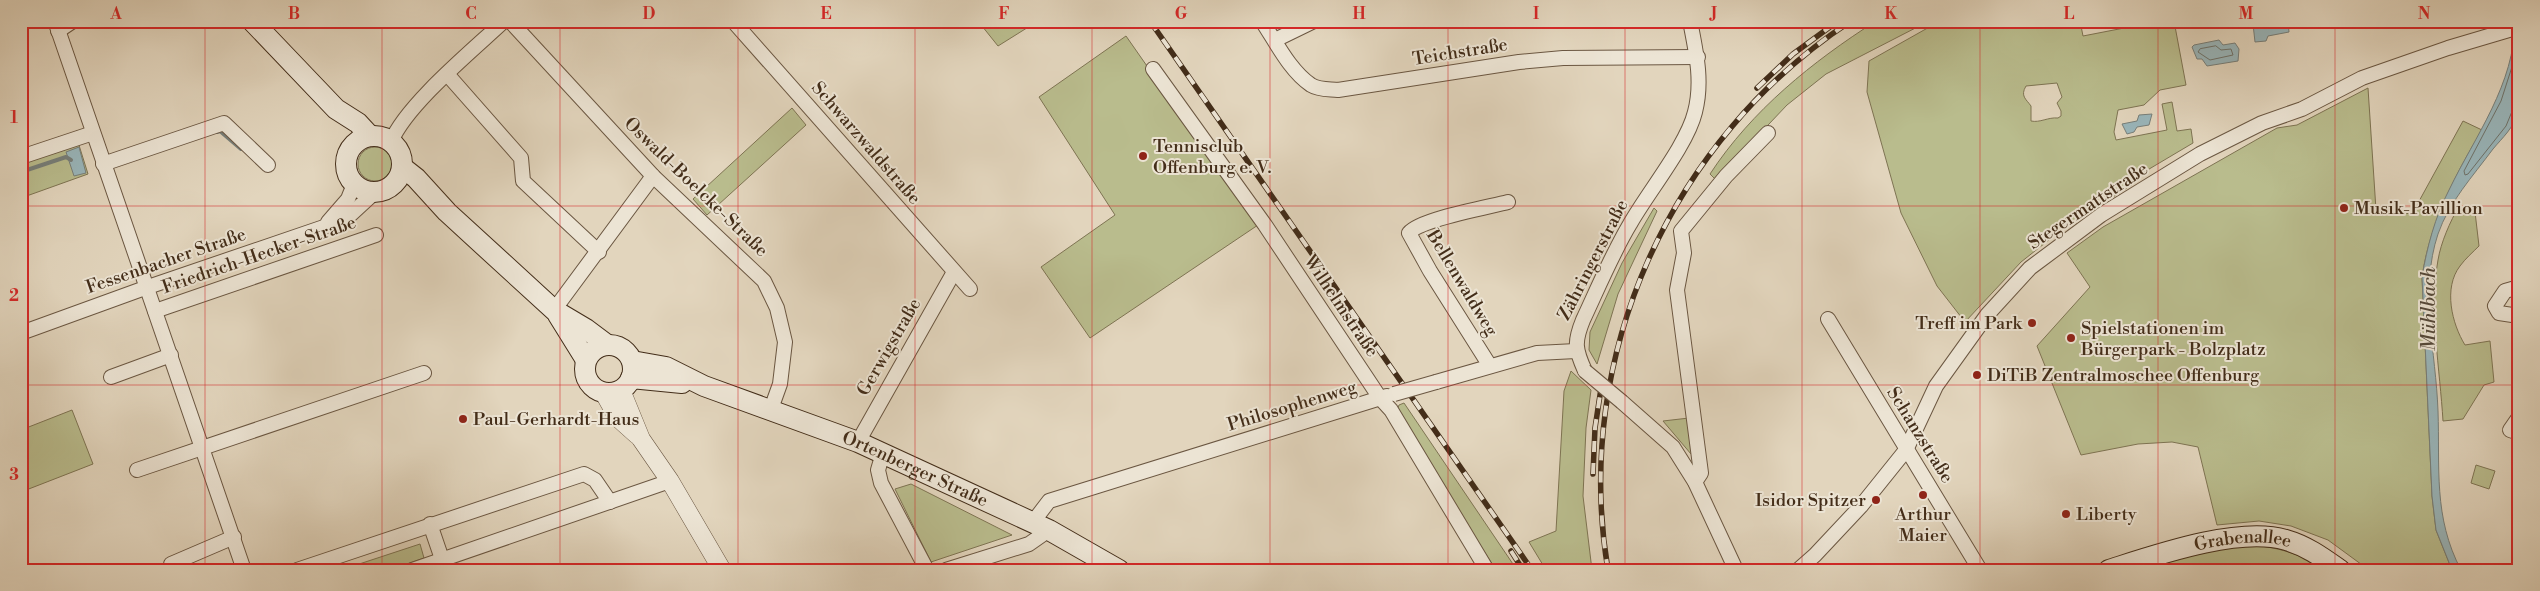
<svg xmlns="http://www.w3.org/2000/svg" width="2540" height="591" font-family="'Libre Bodoni',serif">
	<rect width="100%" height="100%" fill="#e2d5bd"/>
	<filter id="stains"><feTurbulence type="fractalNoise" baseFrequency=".004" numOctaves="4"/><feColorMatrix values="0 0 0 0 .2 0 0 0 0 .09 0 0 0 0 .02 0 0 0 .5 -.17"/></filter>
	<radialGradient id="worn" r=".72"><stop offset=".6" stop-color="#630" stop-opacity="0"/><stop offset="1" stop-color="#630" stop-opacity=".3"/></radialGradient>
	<g fill="#b9bc8d" stroke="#7e7453" fill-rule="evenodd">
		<path d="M978,21H1038L998,46Z"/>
		<path d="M1876,21H1929L1826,74L1787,105L1716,180L1710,174C1752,110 1812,62 1876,21Z"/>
		<path d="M1940,21H2080L2083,36L2160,21H2174L2186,85L2160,90L2144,105L2118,110L2114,132L2116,140L2167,130L2162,104L2172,102L2177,131L2191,129L2193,143L2134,178L2136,182L2059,232L2021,262L1965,322L1937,286L1901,213L1867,92L1869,61ZM2057,83L2062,97L2057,103L2061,111V116L2058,118C2048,117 2040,123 2031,121V106C2026,99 2020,96 2026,86Z"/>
		<path d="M1126,36L1258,225L1090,338L1041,267L1115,215L1039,97Z"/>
		<path d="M2368,88L2376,210L2412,214L2463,121L2482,130C2454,177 2430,223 2422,277L2432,496L2436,530L2452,570H2369L2328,540L2291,526L2259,521L2217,525L2198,447L2172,442L2138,444L2081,455L2037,346L2090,287L2067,253L2103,227L2277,128L2297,125Z"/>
		<path d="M792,108L806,125L707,215L693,199Z"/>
		<path d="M78,142L88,174L21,198V162Z"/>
		<circle cx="375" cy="164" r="17"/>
		<path d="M2459,206L2475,212L2479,246C2473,252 2465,259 2460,266C2443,288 2452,324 2465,345L2490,341L2494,382L2484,385L2463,419L2443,421C2440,370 2429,310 2438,260C2441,242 2450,222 2459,206Z"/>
		<path d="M1654,208L1657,211L1618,294L1597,364L1589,350L1590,332L1622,263Z"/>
		<path d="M1571,371L1591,390L1586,428L1583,496L1592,570H1546L1529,542L1556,531L1564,391Z"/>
		<path d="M1404,403L1517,570H1496L1396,413L1399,405Z"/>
		<path d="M72,410L93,464L21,492V430Z"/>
		<path d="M1689,418L1693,452L1691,454L1663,421Z"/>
		<path d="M2476,465L2495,471L2489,489L2471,483Z"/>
		<path d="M911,484L1012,535L931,562L895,489Z"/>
		<path d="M420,544L424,558L390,570H341Z"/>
		<path d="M2249,545C2277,547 2300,553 2324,570H2127L2187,553Z"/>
	</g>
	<g fill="#99b6bb" stroke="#777f7a">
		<path d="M2268,21L2288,22L2289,32L2268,36L2266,41L2255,42L2253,24Z"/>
		<path d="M2515,21H2519C2519,51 2521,83 2517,112C2515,127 2502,138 2493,149C2473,176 2449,202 2438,234C2419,291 2436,352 2438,411C2440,467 2433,517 2461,570H2452L2436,530L2432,496L2422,277C2427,247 2435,217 2449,190C2475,136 2515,84 2515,21Z"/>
		<path d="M2219,40L2223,45L2235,43L2239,49L2238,61L2207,66L2202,59H2197L2192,47L2194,45Z"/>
		<path d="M2152,114L2149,125L2137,127L2134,132L2127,134L2122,124L2137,121L2139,115Z"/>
		<path d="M79,147L86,173L74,176L66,152Z"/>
	</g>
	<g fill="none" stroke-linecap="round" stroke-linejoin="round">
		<g stroke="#6e726a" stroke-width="1">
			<path d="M2519,45L2501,101L2464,171L2465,175L2468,174L2506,126L2513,109L2512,100L2519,96"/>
			<path d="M2216,46L2221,50L2231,49L2233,55L2210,60L2198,52L2200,49Z"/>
		</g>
		<g stroke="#777f7a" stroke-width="4">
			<path d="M217,132L220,131L241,149"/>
			<path d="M21,172L66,157L71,160"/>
		</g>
		<defs>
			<g id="minor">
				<path d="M55,21L244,570"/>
				<path d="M510,21L653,176L764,281L777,308L785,342L780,384L771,409"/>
				<path d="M733,21L970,289"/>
				<path d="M1262,21C1276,42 1290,71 1311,85C1319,90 1329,89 1338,90L1519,62L1563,58L1698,57"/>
				<path d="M58,31L73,21"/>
				<path d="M1275,40L1314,21"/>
				<path d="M1153,69L1265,225L1380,398L1391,410L1487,570"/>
				<path d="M447,74L521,158L523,181L599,252"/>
				<path d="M391,142C406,105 473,50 504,21"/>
				<path d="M21,157L93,133"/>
				<path d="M103,164L224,123L268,165"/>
				<path d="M328,222L348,199L354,184"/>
				<path d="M2519,287L2505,291L2495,306L2499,313L2519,316"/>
				<path d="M554,310L653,176"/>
				<path d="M155,311L376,235"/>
				<path d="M1828,319L1980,570"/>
				<path d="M21,333L145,288L324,227L349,216L375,192"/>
				<path d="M1490,366L1430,271L1409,233C1420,219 1489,207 1508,202"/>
				<path d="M1585,371C1575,349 1574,342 1583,320C1598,288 1612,254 1630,224C1648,192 1687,145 1695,112C1703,81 1696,52 1690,21"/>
				<path d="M111,377L171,355"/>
				<path d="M1436,382L1537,353L1576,351"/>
				<path d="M1622,402L1673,447L1695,482L1736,570"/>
				<path d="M2519,417L2510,430L2519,433"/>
				<path d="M858,442L954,272"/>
				<path d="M883,453L878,470L881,483L927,570"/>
				<path d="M137,470L424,373"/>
				<path d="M1695,482L1701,473L1677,290L1684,253L1681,231L1726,176L1768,133"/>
				<path d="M1033,522L1049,501L1387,396"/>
				<path d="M430,524L442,559"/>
				<path d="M171,564L234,537"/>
				<path d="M297,570L584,474L595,480L610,502"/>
				<path d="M412,570L670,481"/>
				<path d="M946,570L1029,544L1049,530"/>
				<path d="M1798,570L1815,555L1861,506L1906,450L1936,386L1987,315L2030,268L2101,215L2200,154L2262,123L2302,109L2362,78L2448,48L2519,27"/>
			</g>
			<g id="tertiary">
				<path d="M621,390L641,439L670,481L722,570"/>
				<path d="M604,393L618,418L637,435"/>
			</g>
			<g id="secondary">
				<path d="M252,21L336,109L358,123L370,136"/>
				<circle cx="374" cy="164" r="28"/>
				<path d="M402,167L416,178L447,212L554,310L586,329L606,344"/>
				<path d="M558,315L586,360"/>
				<circle cx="609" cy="369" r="24"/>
				<path id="s1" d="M632,361L666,367L704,386L858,442L1049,530L1119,570"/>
				<path d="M631,378L682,383"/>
				<path id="s2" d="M2109,570C2156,555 2239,526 2286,540C2307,546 2323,558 2340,570"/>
			</g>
		</defs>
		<use href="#minor" stroke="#6b5742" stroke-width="16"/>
		<use href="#tertiary" stroke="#6b5742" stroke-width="19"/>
		<use href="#secondary" stroke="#432d19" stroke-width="22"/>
		<use href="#minor" stroke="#ece4d4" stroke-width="14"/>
		<use href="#tertiary" stroke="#ece4d4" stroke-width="18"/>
		<use href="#secondary" stroke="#ece4d4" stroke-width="20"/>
		<defs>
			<g id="rail">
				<path d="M1150,21L1532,570"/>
				<path d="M1757,88L1793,54L1838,21"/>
				<path d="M1593,474L1595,428L1602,382"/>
				<path d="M1511,551L1523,570"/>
				<path d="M1608,570C1572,356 1671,139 1851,21"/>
			</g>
		</defs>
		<use href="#rail" stroke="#432d19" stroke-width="5.5"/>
		<use href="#rail" stroke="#ece4d4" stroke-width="4" stroke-dasharray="11" stroke-linecap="butt"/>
		<defs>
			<g id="minor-bridge">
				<path d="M1585,371L1622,402"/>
				<path d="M1394,394L1436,382"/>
			</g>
		</defs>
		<use href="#minor-bridge" stroke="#6b5742" stroke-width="16" stroke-linecap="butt"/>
		<use href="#minor-bridge" stroke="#ece4d4" stroke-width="14"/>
	</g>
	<path fill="none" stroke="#d62828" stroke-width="1" stroke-opacity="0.55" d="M205,21V570M382,21V570M560,21V570M738,21V570M915,21V570M1092,21V570M1270,21V570M1448,21V570M1625,21V570M1802,21V570M1980,21V570M2158,21V570M2335,21V570M21,206H2519M21,385H2519"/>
	<g fill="#8f2418" stroke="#ece4d4" stroke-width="2">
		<circle cx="1143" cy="156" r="5"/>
		<circle cx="2344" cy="208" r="5"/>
		<circle cx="2032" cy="323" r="5"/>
		<circle cx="2071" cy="338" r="5"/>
		<circle cx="1977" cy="375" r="5"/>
		<circle cx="463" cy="419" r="5"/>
		<circle cx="1923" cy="495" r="5"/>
		<circle cx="1876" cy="500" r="5"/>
		<circle cx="2066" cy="514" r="5"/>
	</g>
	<g text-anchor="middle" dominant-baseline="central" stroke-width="4" stroke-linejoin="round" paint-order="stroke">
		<g font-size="18" fill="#432d19" stroke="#ece4d4">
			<text transform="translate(1460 52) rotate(-9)">Teichstraße</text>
			<text transform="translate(866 143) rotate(49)">Schwarzwaldstraße</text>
			<text transform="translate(696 187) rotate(44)">Oswald-Boelcke-Straße</text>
			<text transform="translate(2088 206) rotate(-34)">Stegermattstraße</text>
			<text transform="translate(259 255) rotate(-19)">Friedrich-Hecker-Straße</text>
			<text transform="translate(1593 260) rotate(-63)">Zähringerstraße</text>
			<text transform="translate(166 261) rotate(-19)">Fessenbacher Straße</text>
			<text transform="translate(1462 283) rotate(59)">Bellenwaldweg</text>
			<text transform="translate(1341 306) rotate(56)">Wilhelmstraße</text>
			<text transform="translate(889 347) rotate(-60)">Gerwigstraße</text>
			<text transform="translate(1292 406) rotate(-17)">Philosophenweg</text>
			<text transform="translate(1920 435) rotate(58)">Schanzstraße</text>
			<text stroke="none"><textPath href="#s1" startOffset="304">Ortenberger Straße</textPath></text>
			<text stroke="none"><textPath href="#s2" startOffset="138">Grabenallee</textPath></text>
		</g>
		<g font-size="18" fill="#432d19" stroke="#ece4d4" text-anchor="start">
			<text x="1153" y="146">Tennisclub<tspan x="1153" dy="21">Offenburg e. V.</tspan></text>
			<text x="2354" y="208">Musik-Pavillion</text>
			<text x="2022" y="323" text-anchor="end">Treff im Park</text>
			<text x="2081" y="328">Spielstationen im<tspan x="2081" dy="21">Bürgerpark - Bolzplatz</tspan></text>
			<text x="1987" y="375">DiTiB Zentralmoschee Offenburg</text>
			<text x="473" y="419">Paul-Gerhardt-Haus</text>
			<text x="1866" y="500" text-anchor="end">Isidor Spitzer</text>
			<text x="1923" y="514" text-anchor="middle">Arthur<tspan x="1923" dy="21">Maier</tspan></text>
			<text x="2076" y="514">Liberty</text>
		</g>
		<g font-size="19" font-style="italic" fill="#544839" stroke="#ece4d4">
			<text transform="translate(2429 309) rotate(-90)">Mühlbach</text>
		</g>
	</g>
	<rect width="2540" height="591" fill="none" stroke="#e2d5bd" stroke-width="55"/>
	<rect x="28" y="28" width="2484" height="536" fill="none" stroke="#d62828" stroke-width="2"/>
	<g font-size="16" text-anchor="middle" font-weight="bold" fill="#d62828">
		<text x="116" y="19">A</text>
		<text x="294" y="19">B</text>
		<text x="471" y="19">C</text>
		<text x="649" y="19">D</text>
		<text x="826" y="19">E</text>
		<text x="1004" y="19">F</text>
		<text x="1181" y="19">G</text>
		<text x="1359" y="19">H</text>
		<text x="1536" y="19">I</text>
		<text x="1714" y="19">J</text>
		<text x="1891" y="19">K</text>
		<text x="2069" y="19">L</text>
		<text x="2246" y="19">M</text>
		<text x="2424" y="19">N</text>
		<text x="14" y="123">1</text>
		<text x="14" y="301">2</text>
		<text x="14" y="480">3</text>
	</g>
	<rect width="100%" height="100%" filter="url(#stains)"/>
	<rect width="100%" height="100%" fill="url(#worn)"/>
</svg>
